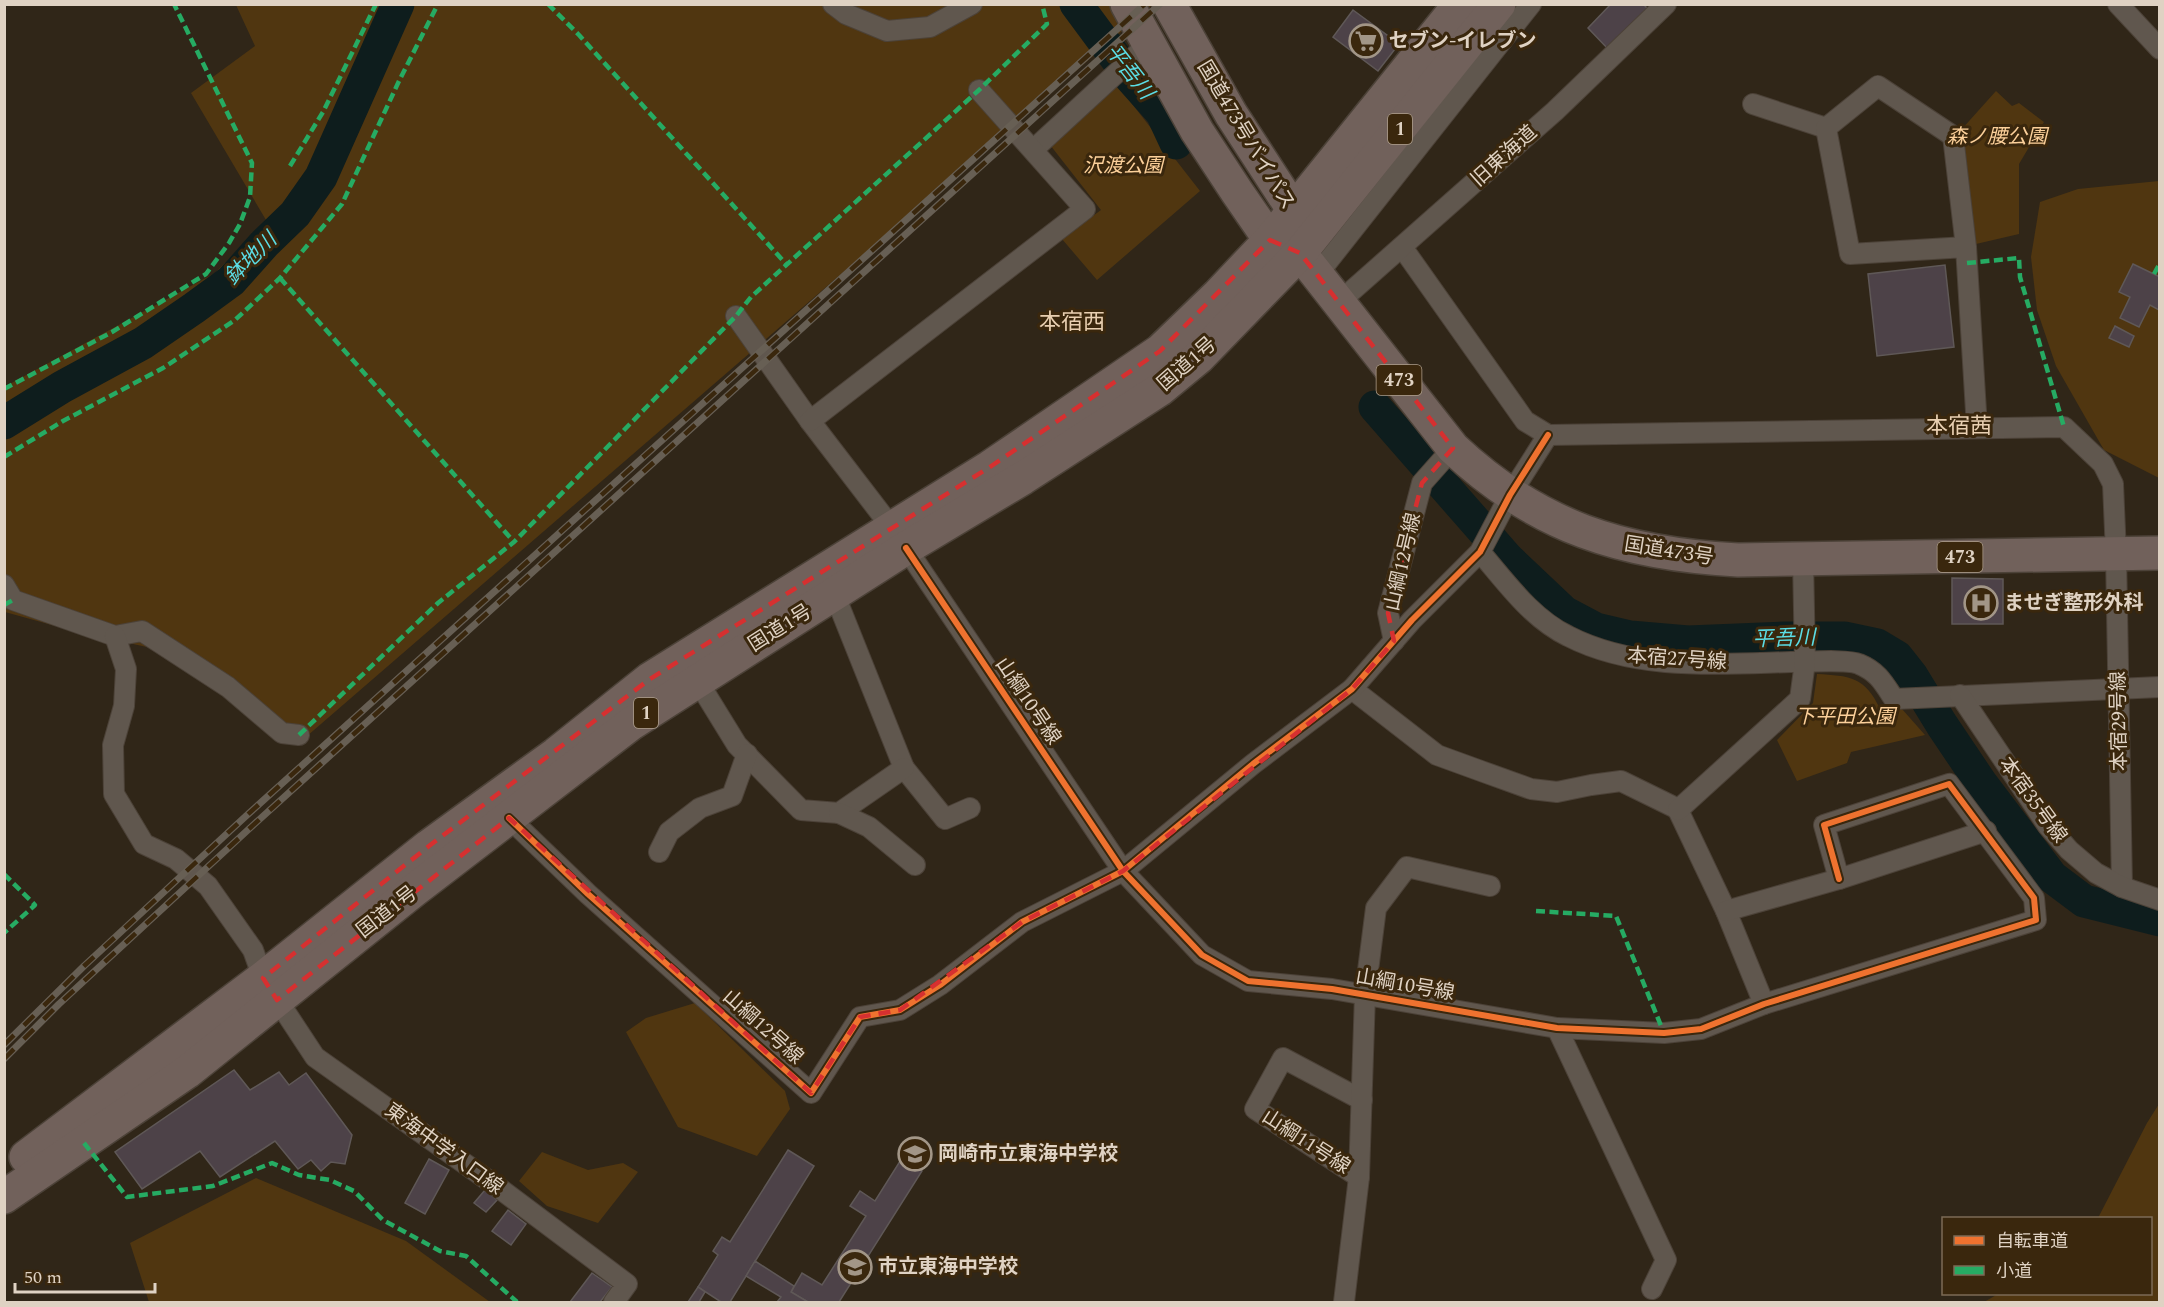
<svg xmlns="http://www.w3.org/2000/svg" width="2164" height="1307" font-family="Spectral,'Noto Sans JP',serif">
	<rect width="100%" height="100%" fill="#302618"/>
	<g fill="#503610">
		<path d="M236,5H1152L299,743L210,675L147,647L77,632L5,612L4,387L215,273L266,220L191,93L255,46Z"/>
		<path d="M1115,82L1200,191L1097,280L1062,239L1101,210L1047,141Z"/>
		<path d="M1996,91L2012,106L2019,103L2044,122L2019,164V234L1976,244L1961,130Z"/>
		<path d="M2159,181V478L2104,450L2056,366L2037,310L2031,257L2040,202L2078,189Z"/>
		<path d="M1817,674C1849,676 1865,676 1880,709H1902L1925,735L1851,752L1847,763L1797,781L1777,740L1813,703Z"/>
		<path d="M695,1003L785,1091L790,1109L757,1156L678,1127L626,1032L646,1018Z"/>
		<path d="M2159,1104V1302H1984L1998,1294H2150V1218H2098L2147,1123Z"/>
		<path d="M542,1152L588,1170L623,1163L638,1172L598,1223L547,1206L519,1181Z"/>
		<path d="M256,1178L406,1241L490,1302H149L130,1243Z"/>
	</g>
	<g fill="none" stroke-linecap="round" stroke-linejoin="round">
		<g stroke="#0e1d1d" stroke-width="33">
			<path d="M1076,4L1130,77L1162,113L1176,143"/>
			<path d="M1375,407L1508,559L1564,612L1596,629L1630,637L1688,642L1786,638H1844L1877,645L1897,657L1912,676L1942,725L1981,783L2052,877L2084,901L2160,920"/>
			<path d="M4,423L62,387L143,343L194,308L231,281L264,244L295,214L321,177L398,4"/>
		</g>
	</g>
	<g fill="#4d4248" stroke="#5f5857" stroke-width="1.5">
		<path d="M1611,4H1643L1649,10L1609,50L1588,28Z"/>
		<path d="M1353,10L1399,44L1378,71L1333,37Z"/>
		<path d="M2133,264L2160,277V308L2159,310L2150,305L2139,327L2120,318L2130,297L2119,292Z"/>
		<path d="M1945,265L1954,347L1877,356L1868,274Z"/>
		<path d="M2115,326L2134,336L2129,347L2109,338Z"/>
		<path d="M1952,578L2003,579V624H1952Z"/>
		<path d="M234,1070L250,1090L279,1072L289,1085L306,1073L352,1135L345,1164L331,1162L321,1171L311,1160L298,1169L275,1141L220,1177L200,1151L142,1189L115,1152Z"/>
		<path d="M788,1150L814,1166L730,1302H721L698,1287L718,1255L713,1251L722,1237L730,1242Z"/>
		<path d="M902,1158L922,1171L839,1302H808L791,1292L802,1273L822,1285L866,1216L850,1206L860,1191L875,1201Z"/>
		<path d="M429,1159L449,1170L425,1214L405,1203Z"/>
		<path d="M485,1190L497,1200L486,1212L474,1203Z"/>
		<path d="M508,1210L526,1224L511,1245L492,1231Z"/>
		<path d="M755,1261L794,1286L791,1292L808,1302H777L781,1297L746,1276Z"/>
		<path d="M592,1273L612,1287L600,1302H570Z"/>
		<path d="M698,1287L705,1292L699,1302H688Z"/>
	</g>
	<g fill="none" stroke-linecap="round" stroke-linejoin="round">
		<defs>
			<g id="street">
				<path d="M833,4L846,14L887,31L930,27L972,4"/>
				<path d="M2118,4L2160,49"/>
				<path d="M1753,104L1826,128"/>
				<path d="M1034,149L1148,44"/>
				<path d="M1402,247L1525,421L1548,435L2064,427L2103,464L2113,484L2116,554L2122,887"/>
				<path d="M1966,247L1850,254L1826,128L1878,86L1953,136L1966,247L1977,428"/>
				<path d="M1317,275L1531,4"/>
				<path d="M1338,303L1555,111L1666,4"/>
				<path d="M736,316L810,421L892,528"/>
				<path d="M810,421L1085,209L979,90"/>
				<path d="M906,548L1123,871L1202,955L1248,981L1332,989L1557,1028L1664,1033L1701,1029L1764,1004L2036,920L2034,898L1949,784L1824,825L1839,879"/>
				<path d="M1480,552C1506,582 1531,618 1568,636C1636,671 1717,664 1791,662C1806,662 1848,659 1859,664C1878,672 1883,682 1894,699L2160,687"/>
				<path d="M4,585L13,600L115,636L142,631L228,687L282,733L299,735"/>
				<path d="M834,593L904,768L945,819L970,808"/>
				<path d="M115,636L126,669L124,706L113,745L114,794L144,844L176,859L208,886L253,950L263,978L315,1057L499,1188L627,1284L614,1302"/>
				<path d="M1394,641L1388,613L1422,483L1453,448"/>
				<path d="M697,680L737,745L801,810L839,813L904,768"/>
				<path d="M1352,689L1437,755L1481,771L1531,789L1557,792L1591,785L1621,781L1674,807L1678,810L1726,911L1764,1004"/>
				<path d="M1960,695L2048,826L2069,850L2096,873L2122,887L2160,900"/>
				<path d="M1678,810L1800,699L1805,662L1803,559"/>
				<path d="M839,813L869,827L915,865"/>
				<path d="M509,818L588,894L811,1093L860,1017L900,1010L940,985L1022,922L1123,871L1253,764L1352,689L1412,620L1480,552L1510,495L1548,435"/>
				<path d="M659,852L669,832L700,808L732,796L747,754"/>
				<path d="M1726,911L1839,879L1986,831"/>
				<path d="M1557,1028L1666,1260L1652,1289"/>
				<path d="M1359,1177L1255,1109L1283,1058L1362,1100"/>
				<path d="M1344,1302L1359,1177L1365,994L1376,908L1407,867L1490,886"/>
			</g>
			<g id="highway">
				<path d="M1127,4L1197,131L1237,192L1270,240L1290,249"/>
				<path d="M1169,4L1231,114L1294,211L1300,253L1453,448C1537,527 1623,554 1738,560L2160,553"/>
				<path d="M26,1157L263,978L429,846L556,754L650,679L990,467L1160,351L1218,295L1270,240L1460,4"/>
				<path d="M4,1197L187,1072L413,891L632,723L906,548L1023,478L1159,390L1199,357L1300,253L1499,4"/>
			</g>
		</defs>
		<use href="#street" stroke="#4c4238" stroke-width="22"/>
		<use href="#highway" stroke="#4c4238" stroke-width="36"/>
		<use href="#street" stroke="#60574e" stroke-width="20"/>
		<use href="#highway" stroke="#71615b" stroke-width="33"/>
		<defs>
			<g id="rail">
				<path d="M4,1045L84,966L246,816L1145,4"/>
				<path d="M4,1059L59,1004L250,828L1160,4"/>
			</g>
		</defs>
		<use href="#rail" stroke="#675f54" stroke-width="7"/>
		<use href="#rail" stroke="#3a270d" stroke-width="4.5" stroke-dasharray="14" stroke-linecap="butt"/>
		<g stroke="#26ab63" stroke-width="4.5" stroke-dasharray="9 4.5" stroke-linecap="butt">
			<path d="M548,4L579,35L787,265"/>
			<path d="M290,166L323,112L376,4"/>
			<path d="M1967,263L2019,258L2020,277L2064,427"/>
			<path d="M2154,274L2160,263"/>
			<path d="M280,278L514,542"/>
			<path d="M4,389L112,332L206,274L229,243L240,224L250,197L252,163L174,4"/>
			<path d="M4,457L63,421L163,368L235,320L280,278L342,204L399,81L438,4"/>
			<path d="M4,605L13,600"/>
			<path d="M299,735L438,603L514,542L736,316L751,297L979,90L1047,24L1042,4"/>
			<path d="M4,874L35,905L4,933"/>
			<path d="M1536,911L1616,916L1664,1033"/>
			<path d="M84,1143L127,1197L213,1186L272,1163L299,1175L330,1180L354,1191L383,1220L440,1251L466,1256L517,1302"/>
		</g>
		<defs>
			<g id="cycleway">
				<path d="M906,548L1123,871L1202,955L1248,981L1332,989L1557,1028L1664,1033L1701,1029L1764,1004L2036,920L2034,898L1949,784L1824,825L1839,879"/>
				<path d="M509,818L588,894L811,1093L860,1017L900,1010L940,985L1022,922L1123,871L1253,764L1352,689L1412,620L1480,552L1510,495L1548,435"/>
			</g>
		</defs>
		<use href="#cycleway" stroke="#3a270d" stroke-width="10"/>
		<use href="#cycleway" stroke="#ef722f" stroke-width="6"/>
	</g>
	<path fill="none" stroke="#d63030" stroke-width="4.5" stroke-dasharray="12 8" stroke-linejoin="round" d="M1270,240L1300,253L1453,448L1422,483L1388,613L1394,641L1352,689L1123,871L1022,922L900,1010L860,1017L811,1093L509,818L277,1000L263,978L429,846L650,679L990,467L1160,351Z"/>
	<defs>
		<symbol id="supermarket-ring" viewBox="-11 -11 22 22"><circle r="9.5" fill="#3a270d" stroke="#a29687" stroke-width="1.5"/><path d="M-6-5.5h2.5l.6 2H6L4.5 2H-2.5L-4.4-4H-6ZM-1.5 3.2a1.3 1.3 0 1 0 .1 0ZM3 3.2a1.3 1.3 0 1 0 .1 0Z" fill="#a29687"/></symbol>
		<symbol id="hospital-ring" viewBox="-11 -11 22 22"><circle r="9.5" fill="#3a270d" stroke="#a29687" stroke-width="1.5"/><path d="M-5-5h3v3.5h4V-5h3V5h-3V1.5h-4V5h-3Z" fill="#a29687"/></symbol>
		<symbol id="school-ring" viewBox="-11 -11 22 22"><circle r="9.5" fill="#3a270d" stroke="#a29687" stroke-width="1.5"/><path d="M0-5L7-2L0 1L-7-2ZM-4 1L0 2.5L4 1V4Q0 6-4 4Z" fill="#a29687"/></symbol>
	</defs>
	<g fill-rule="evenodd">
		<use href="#supermarket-ring" x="1347" y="22" width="38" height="38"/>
		<use href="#hospital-ring" x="1962" y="584" width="38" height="38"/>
		<use href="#school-ring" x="896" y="1135" width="38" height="38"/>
		<use href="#school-ring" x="836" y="1248" width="38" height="38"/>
	</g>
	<g text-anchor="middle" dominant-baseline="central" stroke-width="6" stroke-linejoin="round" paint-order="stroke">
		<g fill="#3a270d" stroke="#ae9f8c" stroke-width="1.5">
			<rect x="1388" y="114" width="24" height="30" rx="4.5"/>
			<rect x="1376.5" y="365" width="45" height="30" rx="4.5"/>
			<rect x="1937.5" y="542" width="45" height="30" rx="4.5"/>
			<rect x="634" y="698" width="24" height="30" rx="4.5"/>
		</g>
		<g font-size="18" font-weight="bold" fill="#dfd2c3">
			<text x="1400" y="129">1</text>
			<text x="1399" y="380">473</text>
			<text x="1960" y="557">473</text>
			<text x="646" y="713">1</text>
		</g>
		<g font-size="20" font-weight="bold" fill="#dfd2c3" stroke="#3a270d" text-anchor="start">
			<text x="1389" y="41">セブン-イレブン</text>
			<text x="2004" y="603">ませぎ整形外科</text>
			<text x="938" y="1154">岡崎市立東海中学校</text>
			<text x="878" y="1267">市立東海中学校</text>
		</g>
		<g font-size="20" fill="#dfd2c3" stroke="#3a270d">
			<text transform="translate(1246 135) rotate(59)">国道473号バイパス</text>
			<text transform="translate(1504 156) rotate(-42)">旧東海道</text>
			<text transform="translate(1187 364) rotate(-41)">国道1号</text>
			<text transform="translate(1669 551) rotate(9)">国道473号</text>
			<text transform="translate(1403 562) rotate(-77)">山綱12号線</text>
			<text transform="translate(780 628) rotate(-32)">国道1号</text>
			<text transform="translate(1677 659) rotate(4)">本宿27号線</text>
			<text transform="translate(1028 701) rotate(56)">山綱10号線</text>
			<text transform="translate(2119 721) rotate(-91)">本宿29号線</text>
			<text transform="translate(2033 800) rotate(54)">本宿35号線</text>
			<text transform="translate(387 912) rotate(-38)">国道1号</text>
			<text transform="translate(1405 985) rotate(10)">山綱10号線</text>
			<text transform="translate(763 1027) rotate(42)">山綱12号線</text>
			<text transform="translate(1306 1142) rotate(33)">山綱11号線</text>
			<text transform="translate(444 1149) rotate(36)">東海中学入口線</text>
		</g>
		<g font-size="20" font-style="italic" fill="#fcd09a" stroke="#3a270d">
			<text x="1997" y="137">森ノ腰公園</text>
			<text x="1123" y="166">沢渡公園</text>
			<text x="1845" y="717">下平田公園</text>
		</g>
		<g font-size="21" font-style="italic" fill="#5bdde5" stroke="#3a270d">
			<text transform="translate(1129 72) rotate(52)">平吾川</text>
			<text transform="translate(251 259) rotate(-45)">鉢地川</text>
			<text transform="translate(1784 639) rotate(-2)">平吾川</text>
		</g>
		<g font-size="22" fill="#e8cfb1" stroke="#3a270d">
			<text x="1072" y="322">本宿西</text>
			<text x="1959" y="426">本宿茜</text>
		</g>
	</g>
	<rect width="2164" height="1307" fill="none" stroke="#dfd2c3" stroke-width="12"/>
	<rect x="1942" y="1217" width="210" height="78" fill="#3a270d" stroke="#7c6b56" stroke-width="1.5"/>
	<rect x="1954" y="1236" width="30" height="9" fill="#ef722f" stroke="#7c6b56" stroke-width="1.5"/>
	<text x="1996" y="1247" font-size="18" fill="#dfd2c3">自転車道</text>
	<rect x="1954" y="1266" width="30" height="9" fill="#26ab63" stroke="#7c6b56" stroke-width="1.5"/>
	<text x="1996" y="1277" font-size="18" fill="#dfd2c3">小道</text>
	<path d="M15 1283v9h140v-9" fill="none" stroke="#dfd2c3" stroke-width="3"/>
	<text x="24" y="1283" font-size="18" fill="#dfd2c3" stroke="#3a270d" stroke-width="4.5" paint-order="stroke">50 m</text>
</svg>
